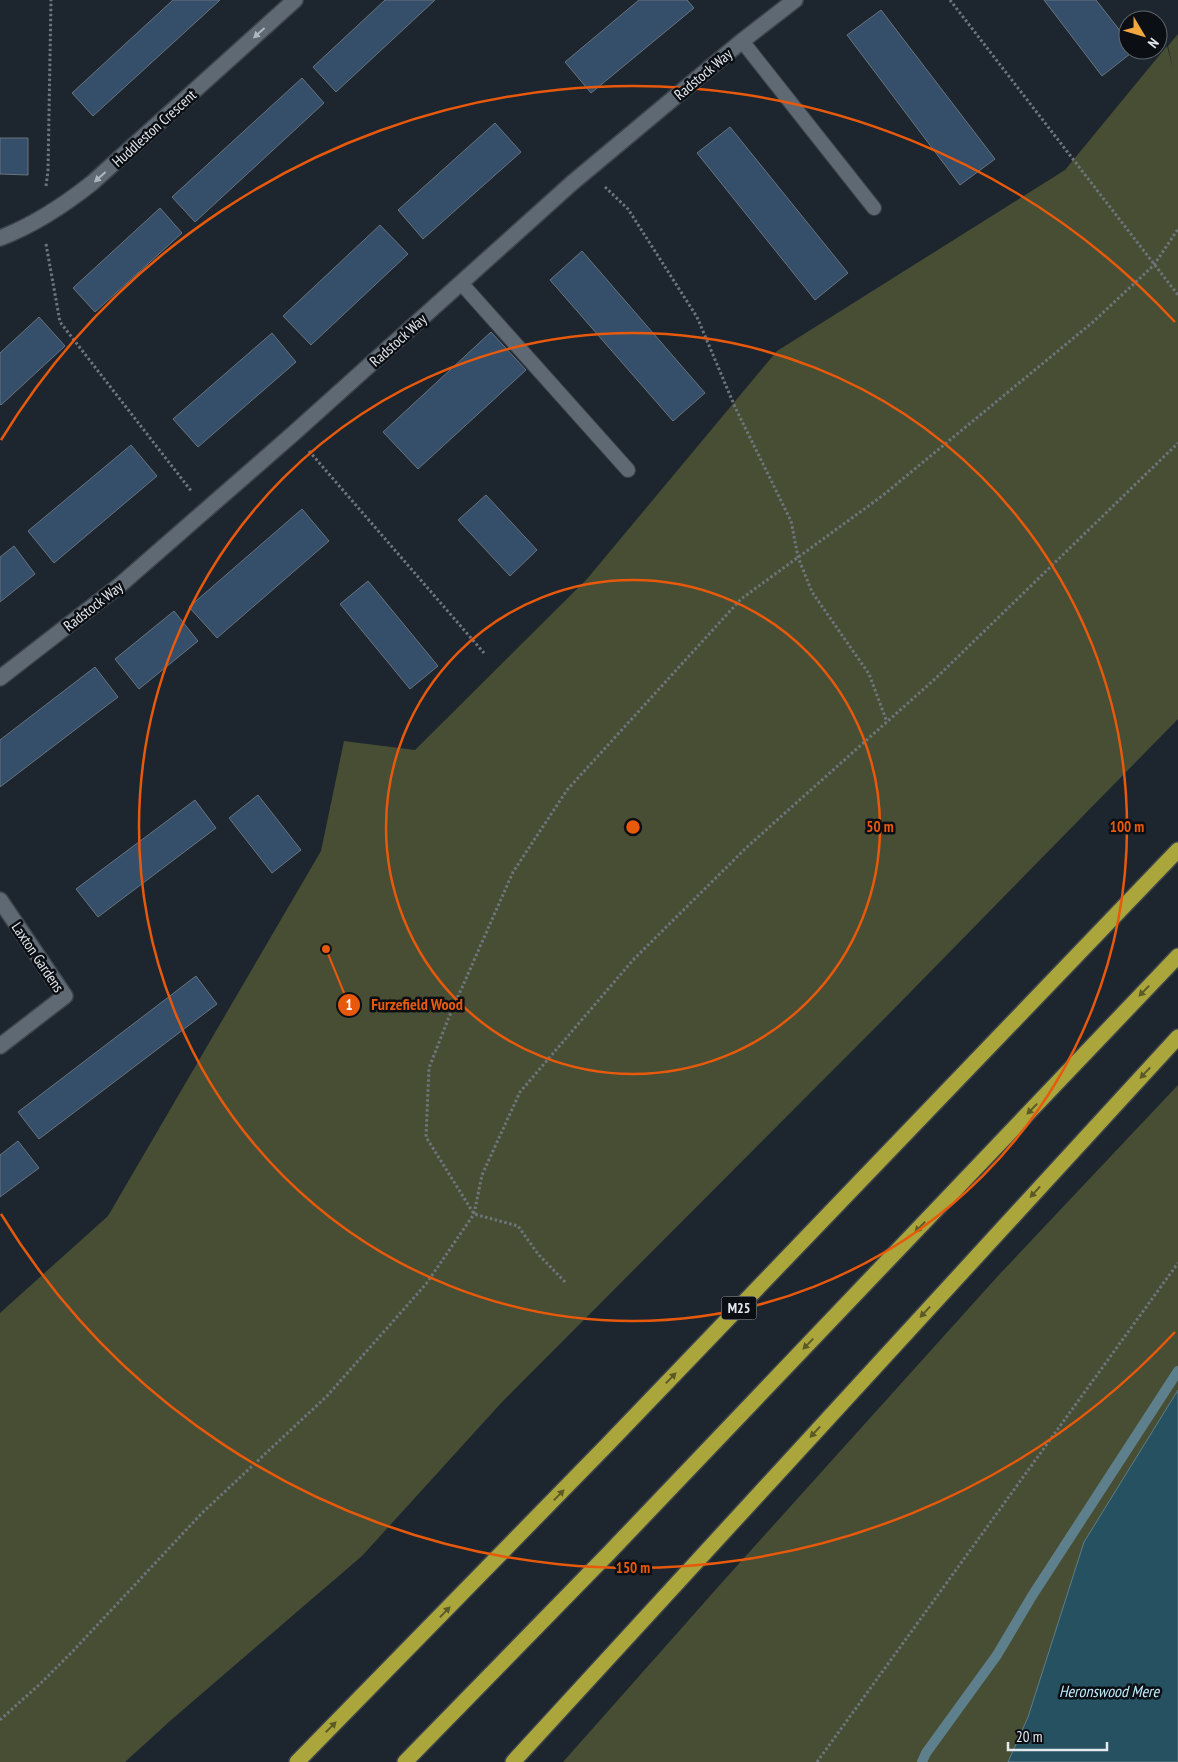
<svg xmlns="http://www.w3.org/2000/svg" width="1178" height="1762" font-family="'PT Sans Narrow',sans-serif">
	<rect width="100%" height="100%" fill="#1d262f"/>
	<g fill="#474e33">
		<path d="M1178,34V719L887,1016L502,1402L362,1556L170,1721L125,1762H0V1313L108,1216L321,851L344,741L415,750L587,579L777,351L1065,170L1167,46L1173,69L1168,46Z"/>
		<path d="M1178,1085V1390L1084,1542L1028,1717L1008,1762H563L726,1578L997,1277Z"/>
	</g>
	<path fill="#255161" stroke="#5e7f8c" d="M1178,1390V1762H1008L1028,1717L1084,1542Z"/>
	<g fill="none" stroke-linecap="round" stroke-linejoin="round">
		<path stroke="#5e7f8c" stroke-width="10" d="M922,1762L926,1753L997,1655L1032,1596L1178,1371"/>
	</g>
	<g fill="#354f6a" stroke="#68737e">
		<path d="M173,0H220L93,116L72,93Z"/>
		<path d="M385,0H435L336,92L313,67Z"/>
		<path d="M639,0H687L694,8L591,93L565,62Z"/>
		<path d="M1044,0H1096L1128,41V50H1135L1102,76Z"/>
		<path d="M881,10L995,159L960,185L847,35Z"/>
		<path d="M302,78L324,103L195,222L172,197Z"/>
		<path d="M495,123L521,152L423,239L398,210Z"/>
		<path d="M730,127L848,273L815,300L697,153Z"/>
		<path d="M0,138H28V175L0,174Z"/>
		<path d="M160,208L182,233L95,312L73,288Z"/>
		<path d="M380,225L408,254L311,345L283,316Z"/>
		<path d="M582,251L705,393L673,421L550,280Z"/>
		<path d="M39,317L65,346L1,405L0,404V353Z"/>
		<path d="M491,332L526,370L418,469L383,432Z"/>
		<path d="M272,333L296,362L198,447L173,419Z"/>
		<path d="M131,445L157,476L54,563L28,531Z"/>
		<path d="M486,495L537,550L510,576L458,520Z"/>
		<path d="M302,509L329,541L217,638L189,607Z"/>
		<path d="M14,546L35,574L0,602V557Z"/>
		<path d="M368,581L438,666L410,689L340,604Z"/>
		<path d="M174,611L198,641L139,689L115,659Z"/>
		<path d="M95,667L118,697L0,787V740Z"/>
		<path d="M258,795L301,850L272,873L229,818Z"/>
		<path d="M195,800L216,828L98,917L76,889Z"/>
		<path d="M196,976L217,1004L39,1139L18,1112Z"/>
		<path d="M18,1141L39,1168L0,1197V1155Z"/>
	</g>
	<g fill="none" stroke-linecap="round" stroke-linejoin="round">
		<defs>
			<g id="lane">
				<path d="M742,41L874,208"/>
				<path d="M461,283L628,470"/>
			</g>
			<g id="street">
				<path d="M0,238C34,225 63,206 92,183L295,0"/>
				<path d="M0,678L120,585L294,433L572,183L742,41L795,0"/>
				<path d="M0,900L65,996L0,1046"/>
			</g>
			<g id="highway">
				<path d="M297,1762L606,1446L1178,850"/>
				<path d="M405,1762L608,1554L1178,956"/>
				<path d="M513,1762L1178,1037"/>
			</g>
		</defs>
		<use href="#lane" stroke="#3c434b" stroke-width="16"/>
		<use href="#street" stroke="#3c434b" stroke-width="18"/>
		<use href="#highway" stroke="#3c434b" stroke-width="18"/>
		<g stroke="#6d757d" stroke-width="3" stroke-dasharray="2.5 2.5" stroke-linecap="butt">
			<path d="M950,0L1178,295"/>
			<path d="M46,186L48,171L51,0"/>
			<path d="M605,187L628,209L697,317L735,407L791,521L798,557L812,592L869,674L887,722"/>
			<path d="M46,244L60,322L192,492"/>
			<path d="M309,451L484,653"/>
			<path d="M565,1282L538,1254L518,1226L474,1214L426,1137L429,1068L449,1017L513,872L567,790L741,599L882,496L1093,322L1154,265L1178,229"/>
			<path d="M0,1720L41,1683L73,1651L202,1513L327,1396L426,1284L474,1214L482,1175L520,1092L633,960L747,847L936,678L1178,443"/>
			<path d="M817,1762L1178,1263"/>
		</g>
		<use href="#lane" stroke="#5f6974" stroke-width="14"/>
		<use href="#street" stroke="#5f6974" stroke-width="15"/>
		<use href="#highway" stroke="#aba63b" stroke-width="15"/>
	</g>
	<defs><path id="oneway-solid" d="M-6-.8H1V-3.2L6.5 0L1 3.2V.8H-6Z" transform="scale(1.25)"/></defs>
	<g fill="#aeb6be">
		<use href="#oneway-solid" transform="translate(259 33) rotate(138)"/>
		<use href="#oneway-solid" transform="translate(100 177) rotate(138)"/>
	</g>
	<g fill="#5b5a27">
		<use href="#oneway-solid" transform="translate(1144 991) rotate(134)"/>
		<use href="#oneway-solid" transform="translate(1145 1073) rotate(133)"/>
		<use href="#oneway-solid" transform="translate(1032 1109) rotate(134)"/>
		<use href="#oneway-solid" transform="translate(1035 1192) rotate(133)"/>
		<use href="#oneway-solid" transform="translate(920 1227) rotate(134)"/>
		<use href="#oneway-solid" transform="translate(925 1312) rotate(133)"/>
		<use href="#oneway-solid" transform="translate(808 1344) rotate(134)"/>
		<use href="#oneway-solid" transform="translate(671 1378) rotate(-46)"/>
		<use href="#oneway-solid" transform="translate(815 1432) rotate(133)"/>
		<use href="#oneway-solid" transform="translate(559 1495) rotate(-46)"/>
		<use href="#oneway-solid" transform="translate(445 1612) rotate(-46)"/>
		<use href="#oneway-solid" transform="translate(331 1727) rotate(-45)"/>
	</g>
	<g fill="none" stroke="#e8590c" stroke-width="2.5">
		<circle cx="633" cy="827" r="247"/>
		<circle cx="633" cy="827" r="494"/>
		<path d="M1175 1332A741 741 0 0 1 1 1214M1 440A741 741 0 0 1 1175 322"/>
	</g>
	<g text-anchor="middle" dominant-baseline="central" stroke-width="5" stroke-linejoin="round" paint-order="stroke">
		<rect fill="#0b0f13" stroke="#a2a8ad" stroke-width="1" x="721.5" y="1296.5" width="35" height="23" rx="4"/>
		<g font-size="14" font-weight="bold" fill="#e3e9ef">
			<text x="739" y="1308">M25</text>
		</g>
		<g font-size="15" fill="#e3e9ef" stroke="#0b0f13">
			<text transform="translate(703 74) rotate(-40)">Radstock Way</text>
			<text transform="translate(154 128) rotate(-42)">Huddleston Crescent</text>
			<text transform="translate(398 340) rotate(-42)">Radstock Way</text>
			<text transform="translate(93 606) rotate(-38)">Radstock Way</text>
			<text transform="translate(38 957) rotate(56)">Laxton Gardens</text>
		</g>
		<g font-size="16" font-style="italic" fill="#c0ebfd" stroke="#0b0f13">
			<text x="1109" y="1691">Heronswood Mere</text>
		</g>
	</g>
	<circle cx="633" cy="827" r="8" fill="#e8590c" stroke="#0b0f13" stroke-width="2.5"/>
	<g font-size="15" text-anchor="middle" font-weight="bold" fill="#e8590c" stroke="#0b0f13" stroke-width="5" stroke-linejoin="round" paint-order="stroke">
		<text x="880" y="832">50 m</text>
		<text x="1127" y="832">100 m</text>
		<text x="633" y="1573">150 m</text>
	</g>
	<path fill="none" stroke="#e8590c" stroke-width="2" d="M326 949L349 1005"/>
	<g fill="#e8590c" stroke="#0b0f13" stroke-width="2">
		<circle cx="326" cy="949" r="5"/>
		<circle cx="349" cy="1005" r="12"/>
	</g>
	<g font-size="15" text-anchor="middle" font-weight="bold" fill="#fff">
		<text x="349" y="1010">1</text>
	</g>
	<g font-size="16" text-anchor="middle" font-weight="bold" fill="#e8590c" stroke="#0b0f13" stroke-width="5" stroke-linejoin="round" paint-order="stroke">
		<text x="417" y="1010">Furzefield Wood</text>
	</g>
	<g transform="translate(1143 35) rotate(128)"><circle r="24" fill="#0b0f13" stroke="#61666b"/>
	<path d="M0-4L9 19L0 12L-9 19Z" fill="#f1a640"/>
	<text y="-8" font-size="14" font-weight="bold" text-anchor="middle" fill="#e3e9ef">N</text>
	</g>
	<path d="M1008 1742v8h99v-8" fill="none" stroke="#e3e9ef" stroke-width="2.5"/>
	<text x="1016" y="1742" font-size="15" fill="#e3e9ef" stroke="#0b0f13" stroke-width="4" paint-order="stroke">20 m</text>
</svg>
